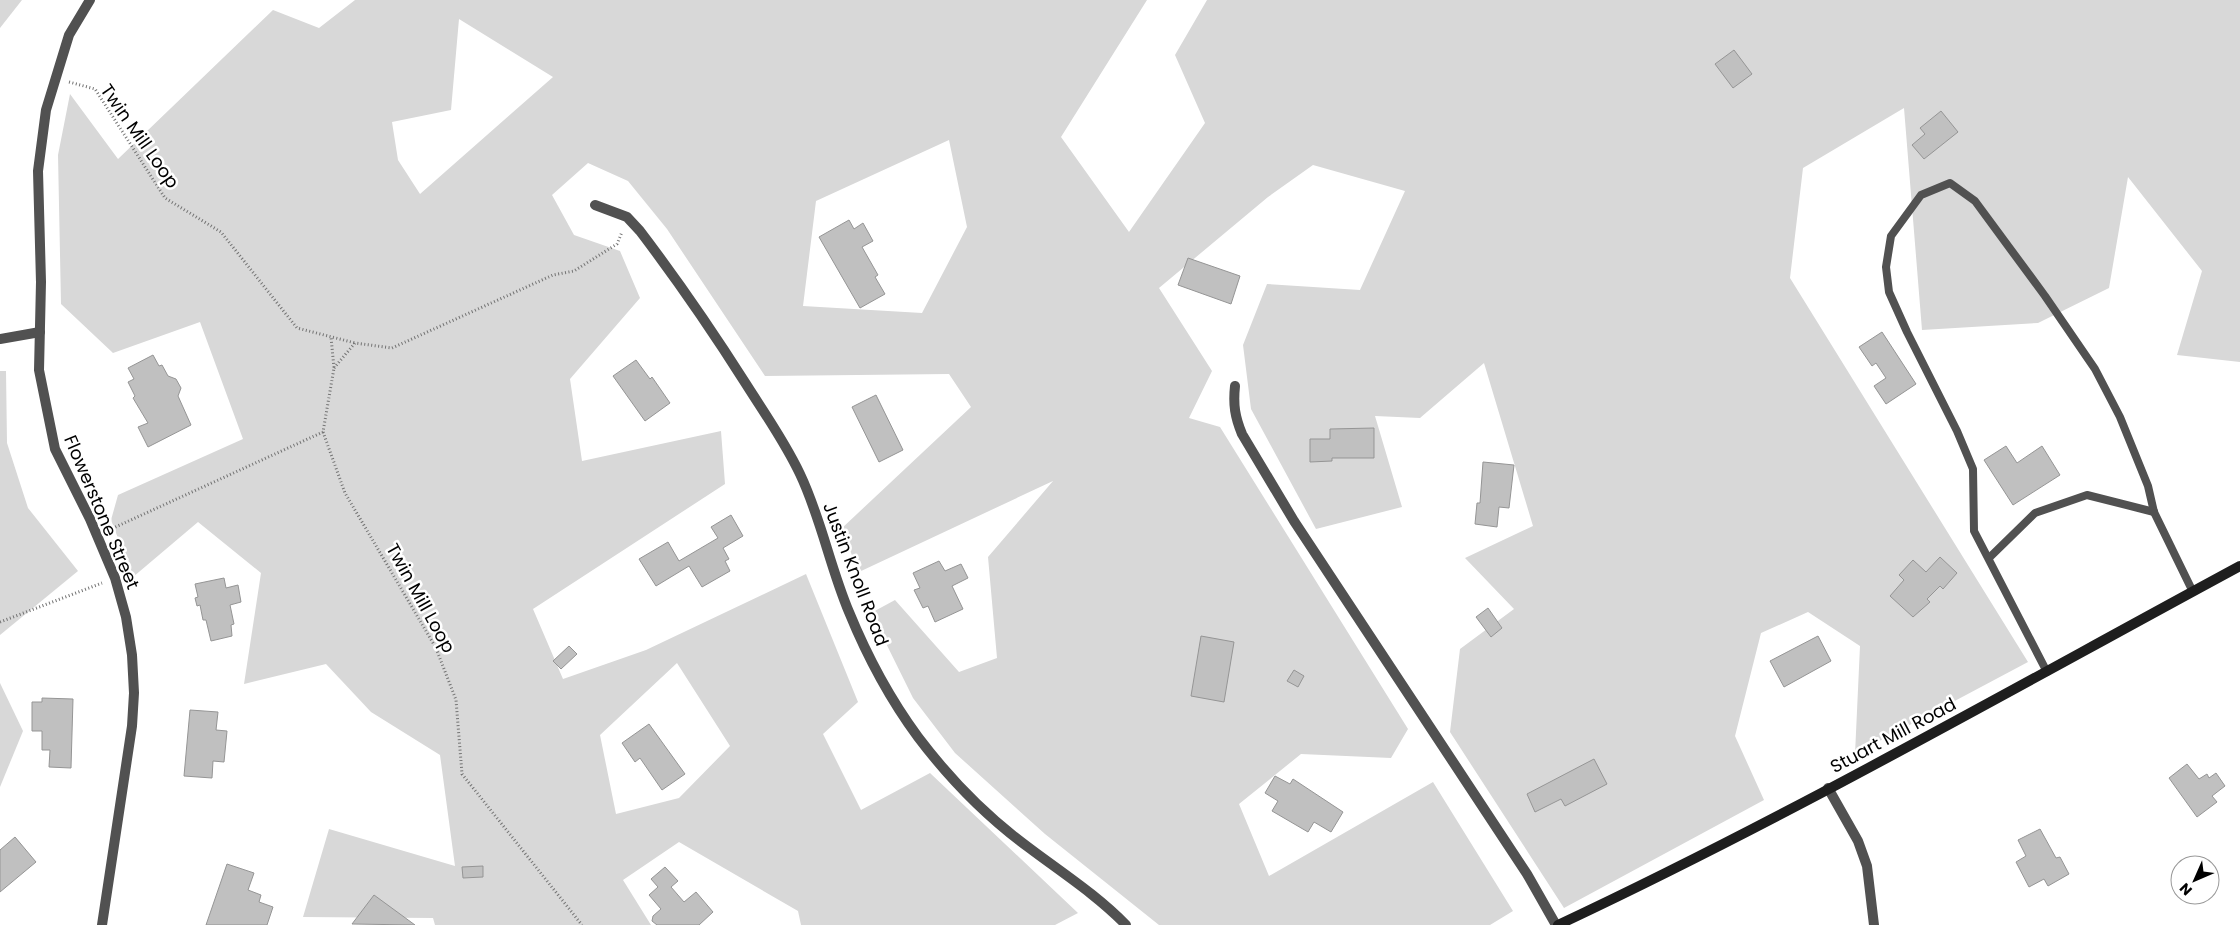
<svg xmlns="http://www.w3.org/2000/svg" width="2240" height="925" font-family="Poppins,sans-serif">
	<rect width="100%" height="100%" fill="#fff"/>
	<g fill="#d8d8d8" fill-rule="evenodd">
		<path d="M0,0H22L0,28Z"/>
		<path d="M355,0H1147L1061,137L1129,232L1205,123L1175,55L1207,0H2240V362L2177,355L2202,271L2128,177L2109,288L2038,323L1922,330L1904,108L1803,168L1790,278L2028,662L1855,754L1860,646L1808,612L1761,633L1735,736L1764,800L1564,908L1450,732L1460,649L1514,609L1465,558L1533,526L1484,363L1420,418L1375,416L1402,507L1316,529L1251,409L1243,345L1267,284L1360,290L1405,191L1313,165L1268,197L1159,288L1212,371L1189,418L1220,427L1408,729L1391,758L1301,754L1239,804L1269,876L1433,782L1513,911L1490,925H1159L1045,834L955,753L913,698L871,613L895,600L959,672L997,658L988,557L1053,481L859,572L841,529L971,407L949,374L765,376L667,229L628,181L588,163L552,195L574,235L620,251L640,298L570,379L582,461L721,431L725,484L533,609L563,679L646,650L806,574L858,702L823,734L861,810L930,773L1078,913L1055,925H801L798,911L679,842L623,880L651,925H435L433,918L303,917L329,829L455,866L440,755L371,712L326,664L244,684L261,573L198,522L133,577L111,520L118,495L243,439L200,322L113,353L61,304L58,155L70,94L118,159L273,10L319,28ZM459,19L553,77L420,194L398,160L392,122L451,110ZM949,140L967,227L922,313L803,306L816,201ZM677,663L730,746L679,798L616,814L600,735Z"/>
		<path d="M0,371H6L7,443L28,508L78,571L0,635Z"/>
		<path d="M0,683L23,731L0,787Z"/>
	</g>
	<g fill="#c0c0c0" stroke="#959595">
		<path d="M1734,50L1752,74L1733,88L1715,64Z"/>
		<path d="M1941,111L1958,132L1924,159L1912,145L1925,134L1920,128Z"/>
		<path d="M849,220L854,229L863,223L873,241L862,247L878,275L875,277L885,294L860,308L819,237Z"/>
		<path d="M1188,258L1240,276L1231,304L1178,285Z"/>
		<path d="M1882,332L1916,384L1886,404L1874,386L1886,378L1876,363L1872,366L1859,347Z"/>
		<path d="M153,355L159,366L162,365L168,376L176,379L181,388L178,396L191,425L148,447L138,427L148,423L133,398L135,396L128,382L134,379L128,368Z"/>
		<path d="M636,360L650,379L652,377L670,403L645,421L613,376Z"/>
		<path d="M876,395L903,450L879,462L852,407Z"/>
		<path d="M1374,428V458H1332V461L1310,462V439H1330V429Z"/>
		<path d="M2006,446L2017,463L2042,446L2060,475L2013,505L1984,460Z"/>
		<path d="M1483,462L1514,465L1509,508L1499,507L1497,527L1475,524L1477,503H1480Z"/>
		<path d="M731,515L743,536L723,548L729,559L725,561L730,571L702,587L689,566L656,586L639,559L668,542L679,561L718,538L711,527Z"/>
		<path d="M1940,557L1957,573L1943,589L1940,586L1927,599L1930,602L1913,617L1890,596L1904,580L1899,575L1913,560L1926,572Z"/>
		<path d="M939,561L945,571L961,564L968,578L952,586L963,609L935,622L928,606L923,608L914,590L920,588L913,573Z"/>
		<path d="M224,578L226,588L238,585L241,602L230,605L234,624L231,625L232,636L211,641L206,620H203L200,605L197,606L195,598L198,597L195,584Z"/>
		<path d="M1488,608L1502,628L1491,637L1476,617Z"/>
		<path d="M1201,636L1234,642L1224,702L1191,696Z"/>
		<path d="M1818,636L1831,661L1784,687L1770,661Z"/>
		<path d="M569,646L577,654L561,669L553,661Z"/>
		<path d="M1294,670L1304,676L1298,687L1287,681Z"/>
		<path d="M42,698L73,699L71,768L49,767L50,750H42V731H32V702H42Z"/>
		<path d="M190,710L218,712L216,730L227,731L224,762L213,761L212,778L184,776Z"/>
		<path d="M649,724L685,774L662,790L640,758L635,762L622,743Z"/>
		<path d="M1594,759L1607,784L1565,806L1561,799L1535,812L1527,794Z"/>
		<path d="M2187,764L2199,779L2207,774L2209,778L2216,773L2225,786L2212,796L2217,802L2197,817L2169,778Z"/>
		<path d="M1275,776L1290,784L1293,779L1343,812L1331,832L1314,822L1308,832L1272,811L1278,801L1265,793Z"/>
		<path d="M2040,829L2056,858L2060,857L2069,874L2048,886L2044,879L2029,887L2016,862L2026,856L2018,840Z"/>
		<path d="M15,837L36,862L0,892V850Z"/>
		<path d="M227,864L254,873L248,890L261,895L259,902L273,907L267,925H206Z"/>
		<path d="M483,866V877L463,878L462,867Z"/>
		<path d="M665,867L678,881L671,887L684,902L696,892L713,912L699,925H657L652,921L653,916L661,909L649,895L658,887L651,879Z"/>
		<path d="M374,895L415,925L352,924Z"/>
	</g>
	<g fill="none" stroke-linecap="round" stroke-linejoin="round">
		<g stroke="#737373" stroke-width="3" stroke-dasharray="1 2.5" stroke-linecap="butt">
			<path d="M69,82L95,89L165,198L221,232L297,328L355,343"/>
			<path d="M334,368L355,343L392,348L553,275L574,271L617,244L622,232"/>
			<path d="M323,432L345,493L436,648L456,700L462,774L582,925"/>
			<path d="M109,530L323,432L334,368L331,337"/>
			<path d="M0,622L102,583"/>
		</g>
		<g stroke="#515151" stroke-width="8">
			<path d="M1989,558L2035,513L2087,495L2154,512"/>
			<path d="M2047,672L1974,531L1973,469L1957,431L1907,332L1889,292L1886,267L1891,236L1921,195L1950,183L1975,201L2045,296L2095,369L2120,417L2148,486L2154,512L2193,592"/>
		</g>
		<g stroke="#515151" stroke-width="10">
			<path d="M90,0L69,35L46,110L38,171L41,282L39,370L55,449L90,519L115,578L126,617L132,655L134,693L132,726L102,925"/>
			<path d="M595,205L627,217L640,231C678,281 713,332 746,384C765,414 785,442 800,474C821,518 830,567 849,612C867,656 890,699 918,737C949,778 987,817 1028,847C1061,872 1097,895 1126,925"/>
			<path d="M0,339L40,332"/>
			<path d="M1235,386C1233,405 1235,417 1242,434L1294,521L1527,874L1556,925"/>
			<path d="M1828,788L1858,841L1867,866L1874,925"/>
		</g>
		<path stroke="#1e1e1e" stroke-width="10" d="M1558,925C1790,816 2014,688 2240,566"/>
	</g>
	<g text-anchor="middle" dominant-baseline="central" stroke-width="5" stroke-linejoin="round" paint-order="stroke">
		<g font-size="18" fill="#000" stroke="#fff">
			<text transform="translate(140 136) rotate(55)">Twin Mill Loop</text>
			<text transform="translate(102 512) rotate(67)">Flowerstone Street</text>
			<text transform="translate(856 574) rotate(69)">Justin Knoll Road</text>
			<text transform="translate(421 598) rotate(61)">Twin Mill Loop</text>
			<text transform="translate(1893 735) rotate(-28)">Stuart Mill Road</text>
		</g>
	</g>
	<g transform="translate(2195 880) rotate(225)"><circle r="24" fill="#ffffff" stroke="#999999"/>
	<path d="M0-4L9 19L0 12L-9 19Z" fill="#000000"/>
	<text y="-8" font-size="14" font-weight="bold" text-anchor="middle" fill="#000000">N</text>
	</g>
</svg>
